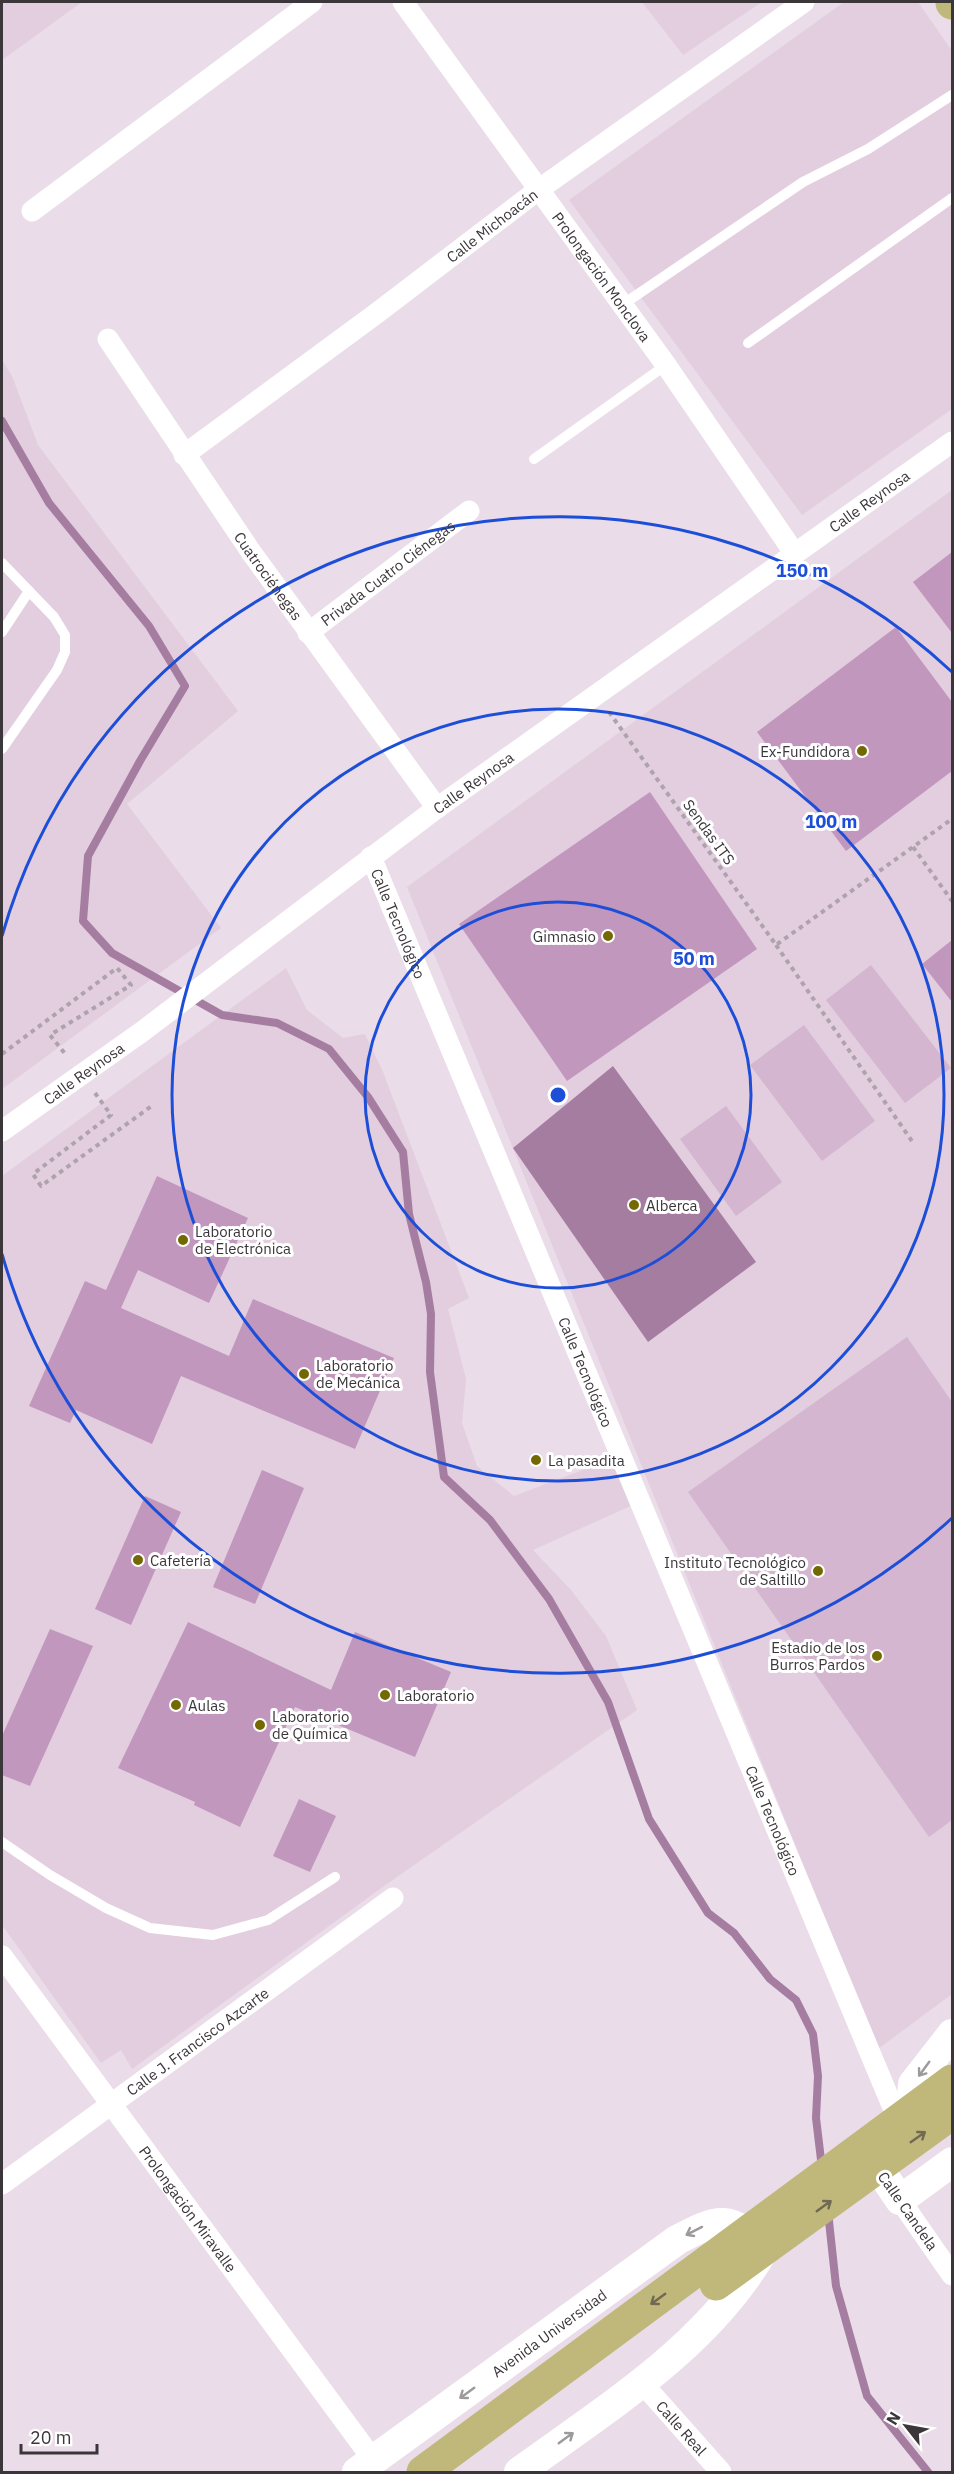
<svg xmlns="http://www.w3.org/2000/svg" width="954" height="2474" font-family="'IBM Plex Sans',sans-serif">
	<rect width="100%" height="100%" fill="#eadce8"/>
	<g fill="#e2cedf">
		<path d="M2,2H82L2,60Z"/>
		<path d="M642,2H762L683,55Z"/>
		<path d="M844,2H918L952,51V409L802,515L569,200Z"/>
		<path d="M2,360L12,376L38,445L238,711L127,804L221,928L2,1089Z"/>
		<path d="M952,490V1994L878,2049L407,887Z"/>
		<path d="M286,968L307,1010L343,1038L365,1034L383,1072L469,1298L448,1309L466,1379L462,1423L477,1466L514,1496L609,1460L635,1504L533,1550L571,1590L606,1636L637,1710L384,1886L132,2069L121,2050L101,2063L2,1925V1176Z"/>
	</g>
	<g fill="#d4b6d0">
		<path d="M871,965L951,1068L905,1103L826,1000Z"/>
		<path d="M804,1025L875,1121L822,1161L750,1065Z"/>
		<path d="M726,1106L782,1182L736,1216L680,1139Z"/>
		<path d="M907,1337L952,1402V1820L929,1837L688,1492Z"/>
	</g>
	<path fill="#a57da1" d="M613,1066L756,1262L648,1342L513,1148Z"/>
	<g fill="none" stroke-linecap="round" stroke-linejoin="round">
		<g stroke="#a57da1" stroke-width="8">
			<path d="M2,421L49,503L149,626L185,686L140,761L88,856L83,921L112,953L222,1015L277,1023L329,1049L368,1097L403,1152L409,1214L426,1282L431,1314L430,1372L444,1477L490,1520L549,1599L608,1702L649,1819L708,1913L734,1933L770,1979L796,2000L813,2034L818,2076L816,2118L822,2168"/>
			<path d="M828,2212L836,2286L867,2396L928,2472"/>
		</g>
	</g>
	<g fill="#c197bd">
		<path d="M952,552V633L913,582Z"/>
		<path d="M896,627L952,702V771L846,851L757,732Z"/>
		<path d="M650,792L757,949L567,1081L459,924Z"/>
		<path d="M952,940V1002L922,964Z"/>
		<path d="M157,1176L248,1218L209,1303L138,1270L121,1308L229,1356L253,1299L394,1358L355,1449L181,1376L152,1444L76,1410L70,1423L29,1406L85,1281L106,1290Z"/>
		<path d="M262,1470L304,1488L255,1604L213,1587Z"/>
		<path d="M145,1496L181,1512L131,1625L95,1609Z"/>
		<path d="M188,1622L331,1690L355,1632L451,1672L415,1757L295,1707L240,1827L194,1805L195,1802L118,1768Z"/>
		<path d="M50,1629L93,1646L30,1786L2,1775V1736Z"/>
		<path d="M299,1799L336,1816L310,1872L273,1856Z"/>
	</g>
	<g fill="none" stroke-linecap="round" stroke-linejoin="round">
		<g stroke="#aea3ac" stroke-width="4" stroke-dasharray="4.5 4.5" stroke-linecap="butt">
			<path d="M609,712L776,945L952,819"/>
			<path d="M913,847L952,901"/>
			<path d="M776,945L914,1144"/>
			<path d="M2,1054L117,968L131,985L50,1035L67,1056"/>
			<path d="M95,1093L111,1115L33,1174L41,1186L153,1105"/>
		</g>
		<g stroke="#fff" stroke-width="10">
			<path d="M622,305L803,182L868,149L952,95"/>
			<path d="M748,343L952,198"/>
			<path d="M534,459L666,365"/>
			<path d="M2,563L54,617L65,635V652L57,670L2,749"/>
			<path d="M2,632L29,591"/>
			<path d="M2,1842L50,1875L106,1908L150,1928L213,1935L268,1920L335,1877"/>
		</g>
		<g stroke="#fff" stroke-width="21">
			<path id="s1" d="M403,2L666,365L795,554"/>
			<path d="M32,211L312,2"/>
			<path id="s2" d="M108,339L251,552L437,808"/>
			<path id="s3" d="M184,455L377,313L538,190L804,2"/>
			<path id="s4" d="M308,633L469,511"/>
			<path id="s5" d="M371,857L891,2103L900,2119"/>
			<path id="s6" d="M2,1131L143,1031L437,808L952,442"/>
			<path id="s7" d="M2,1956L374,2461"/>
			<path id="s8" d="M2,2184L393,1898"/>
			<path d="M900,2200L952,2275"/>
			<path id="s9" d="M642,2383L721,2472"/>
		</g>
		<g stroke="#fff" stroke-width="30">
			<path d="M911,2111L913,2084L952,2034"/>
			<path d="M864,2147L900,2200L952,2162"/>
			<path id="s10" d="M357,2472L677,2240C717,2219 732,2212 763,2251C707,2347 607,2408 519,2472"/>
		</g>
		<g stroke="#bfb87a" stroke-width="33">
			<path d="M952,2V3"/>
			<path d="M716,2284L952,2113"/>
			<path d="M423,2472L952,2081"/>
		</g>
	</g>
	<defs><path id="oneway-shaft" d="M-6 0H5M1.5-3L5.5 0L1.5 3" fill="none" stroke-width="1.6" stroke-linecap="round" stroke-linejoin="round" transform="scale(1.5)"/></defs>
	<g stroke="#9d9a9c">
		<use href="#oneway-shaft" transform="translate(924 2069) rotate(126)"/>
		<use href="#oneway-shaft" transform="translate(694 2231) rotate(153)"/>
		<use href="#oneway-shaft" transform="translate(467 2393) rotate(144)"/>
		<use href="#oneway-shaft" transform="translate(566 2438) rotate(-36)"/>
	</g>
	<g stroke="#706a54">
		<use href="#oneway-shaft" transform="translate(918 2137) rotate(-35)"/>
		<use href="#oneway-shaft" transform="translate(824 2206) rotate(-36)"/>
		<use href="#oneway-shaft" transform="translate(658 2299) rotate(144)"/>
	</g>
	<g fill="none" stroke="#1d4ed8" stroke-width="3">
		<circle cx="558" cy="1095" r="193"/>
		<circle cx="558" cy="1095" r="386"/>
		<path d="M952 1518A578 578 0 0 1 2 1254M2 936A578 578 0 0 1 952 672"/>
	</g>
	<g fill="#736900" stroke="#fff" stroke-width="2">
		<circle cx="862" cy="751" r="6"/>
		<circle cx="608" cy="936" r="6"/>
		<circle cx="634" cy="1205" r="6"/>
		<circle cx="183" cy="1240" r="6"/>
		<circle cx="304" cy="1374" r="6"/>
		<circle cx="536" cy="1460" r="6"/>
		<circle cx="138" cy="1560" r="6"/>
		<circle cx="818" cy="1571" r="6"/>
		<circle cx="877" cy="1656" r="6"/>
		<circle cx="385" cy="1695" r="6"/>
		<circle cx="176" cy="1705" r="6"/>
		<circle cx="260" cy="1725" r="6"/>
	</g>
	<g text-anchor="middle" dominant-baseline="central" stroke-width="6" stroke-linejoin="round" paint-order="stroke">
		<g font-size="15" fill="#3b363a" stroke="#fff">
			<text stroke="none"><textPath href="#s3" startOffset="384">Calle Michoacán</textPath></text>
			<text stroke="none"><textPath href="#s1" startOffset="339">Prolongación Monclova</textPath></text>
			<text stroke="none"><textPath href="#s6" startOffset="1072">Calle Reynosa</textPath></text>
			<text stroke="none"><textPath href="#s4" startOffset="100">Privada Cuatro Ciénegas</textPath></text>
			<text stroke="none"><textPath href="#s2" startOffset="286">Cuatrociénegas</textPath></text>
			<text stroke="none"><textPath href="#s6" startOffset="586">Calle Reynosa</textPath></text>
			<text transform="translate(709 832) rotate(54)">Sendas ITS</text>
			<text stroke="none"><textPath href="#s5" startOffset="72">Calle Tecnológico</textPath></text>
			<text stroke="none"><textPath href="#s6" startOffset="100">Calle Reynosa</textPath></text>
			<text stroke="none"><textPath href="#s5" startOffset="558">Calle Tecnológico</textPath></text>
			<text stroke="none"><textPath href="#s5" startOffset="1044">Calle Tecnológico</textPath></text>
			<text stroke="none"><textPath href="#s8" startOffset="242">Calle J. Francisco Azcarte</textPath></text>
			<text stroke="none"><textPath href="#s7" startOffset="314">Prolongación Miravalle</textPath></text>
			<text transform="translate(908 2211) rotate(55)">Calle Candela</text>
			<text stroke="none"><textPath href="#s10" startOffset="237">Avenida Universidad</textPath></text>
			<text stroke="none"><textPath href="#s9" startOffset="60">Calle Real</textPath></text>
		</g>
		<g font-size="15" fill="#3b363a" stroke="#fff" text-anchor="start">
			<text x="850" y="751" text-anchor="end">Ex-Fundidora</text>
			<text x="596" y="936" text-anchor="end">Gimnasio</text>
			<text x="646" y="1205">Alberca</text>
			<text x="195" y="1231">Laboratorio<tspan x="195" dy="17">de Electrónica</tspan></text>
			<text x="316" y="1365">Laboratorio<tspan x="316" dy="17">de Mecánica</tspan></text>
			<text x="548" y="1460">La pasadita</text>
			<text x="150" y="1560">Cafetería</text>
			<text x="806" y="1562" text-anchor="end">Instituto Tecnológico<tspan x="806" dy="17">de Saltillo</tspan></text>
			<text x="865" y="1647" text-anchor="end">Estadio de los<tspan x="865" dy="17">Burros Pardos</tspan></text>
			<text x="397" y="1695">Laboratorio</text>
			<text x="188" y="1705">Aulas</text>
			<text x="272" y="1716">Laboratorio<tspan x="272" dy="17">de Química</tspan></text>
		</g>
	</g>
	<circle cx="558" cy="1095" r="9" fill="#1d4ed8" stroke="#fff" stroke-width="3"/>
	<g font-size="18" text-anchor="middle" font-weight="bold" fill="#1d4ed8" stroke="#fff" stroke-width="6" stroke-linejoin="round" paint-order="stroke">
		<text x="802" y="577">150 m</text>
		<text x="831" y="828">100 m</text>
		<text x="694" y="965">50 m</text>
	</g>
	<rect width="954" height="2474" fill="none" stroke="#3b363a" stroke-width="6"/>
	<g transform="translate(906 2426) rotate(301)" stroke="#ffffff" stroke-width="4.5" paint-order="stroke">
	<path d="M0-4.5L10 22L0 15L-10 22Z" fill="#3b363a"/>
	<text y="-9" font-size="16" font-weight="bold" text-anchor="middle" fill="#3b363a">N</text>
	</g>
	<path d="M21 2444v9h76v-9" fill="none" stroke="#3b363a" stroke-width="3"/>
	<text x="30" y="2444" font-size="18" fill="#3b363a" stroke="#ffffff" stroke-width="4.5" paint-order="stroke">20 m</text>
</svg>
